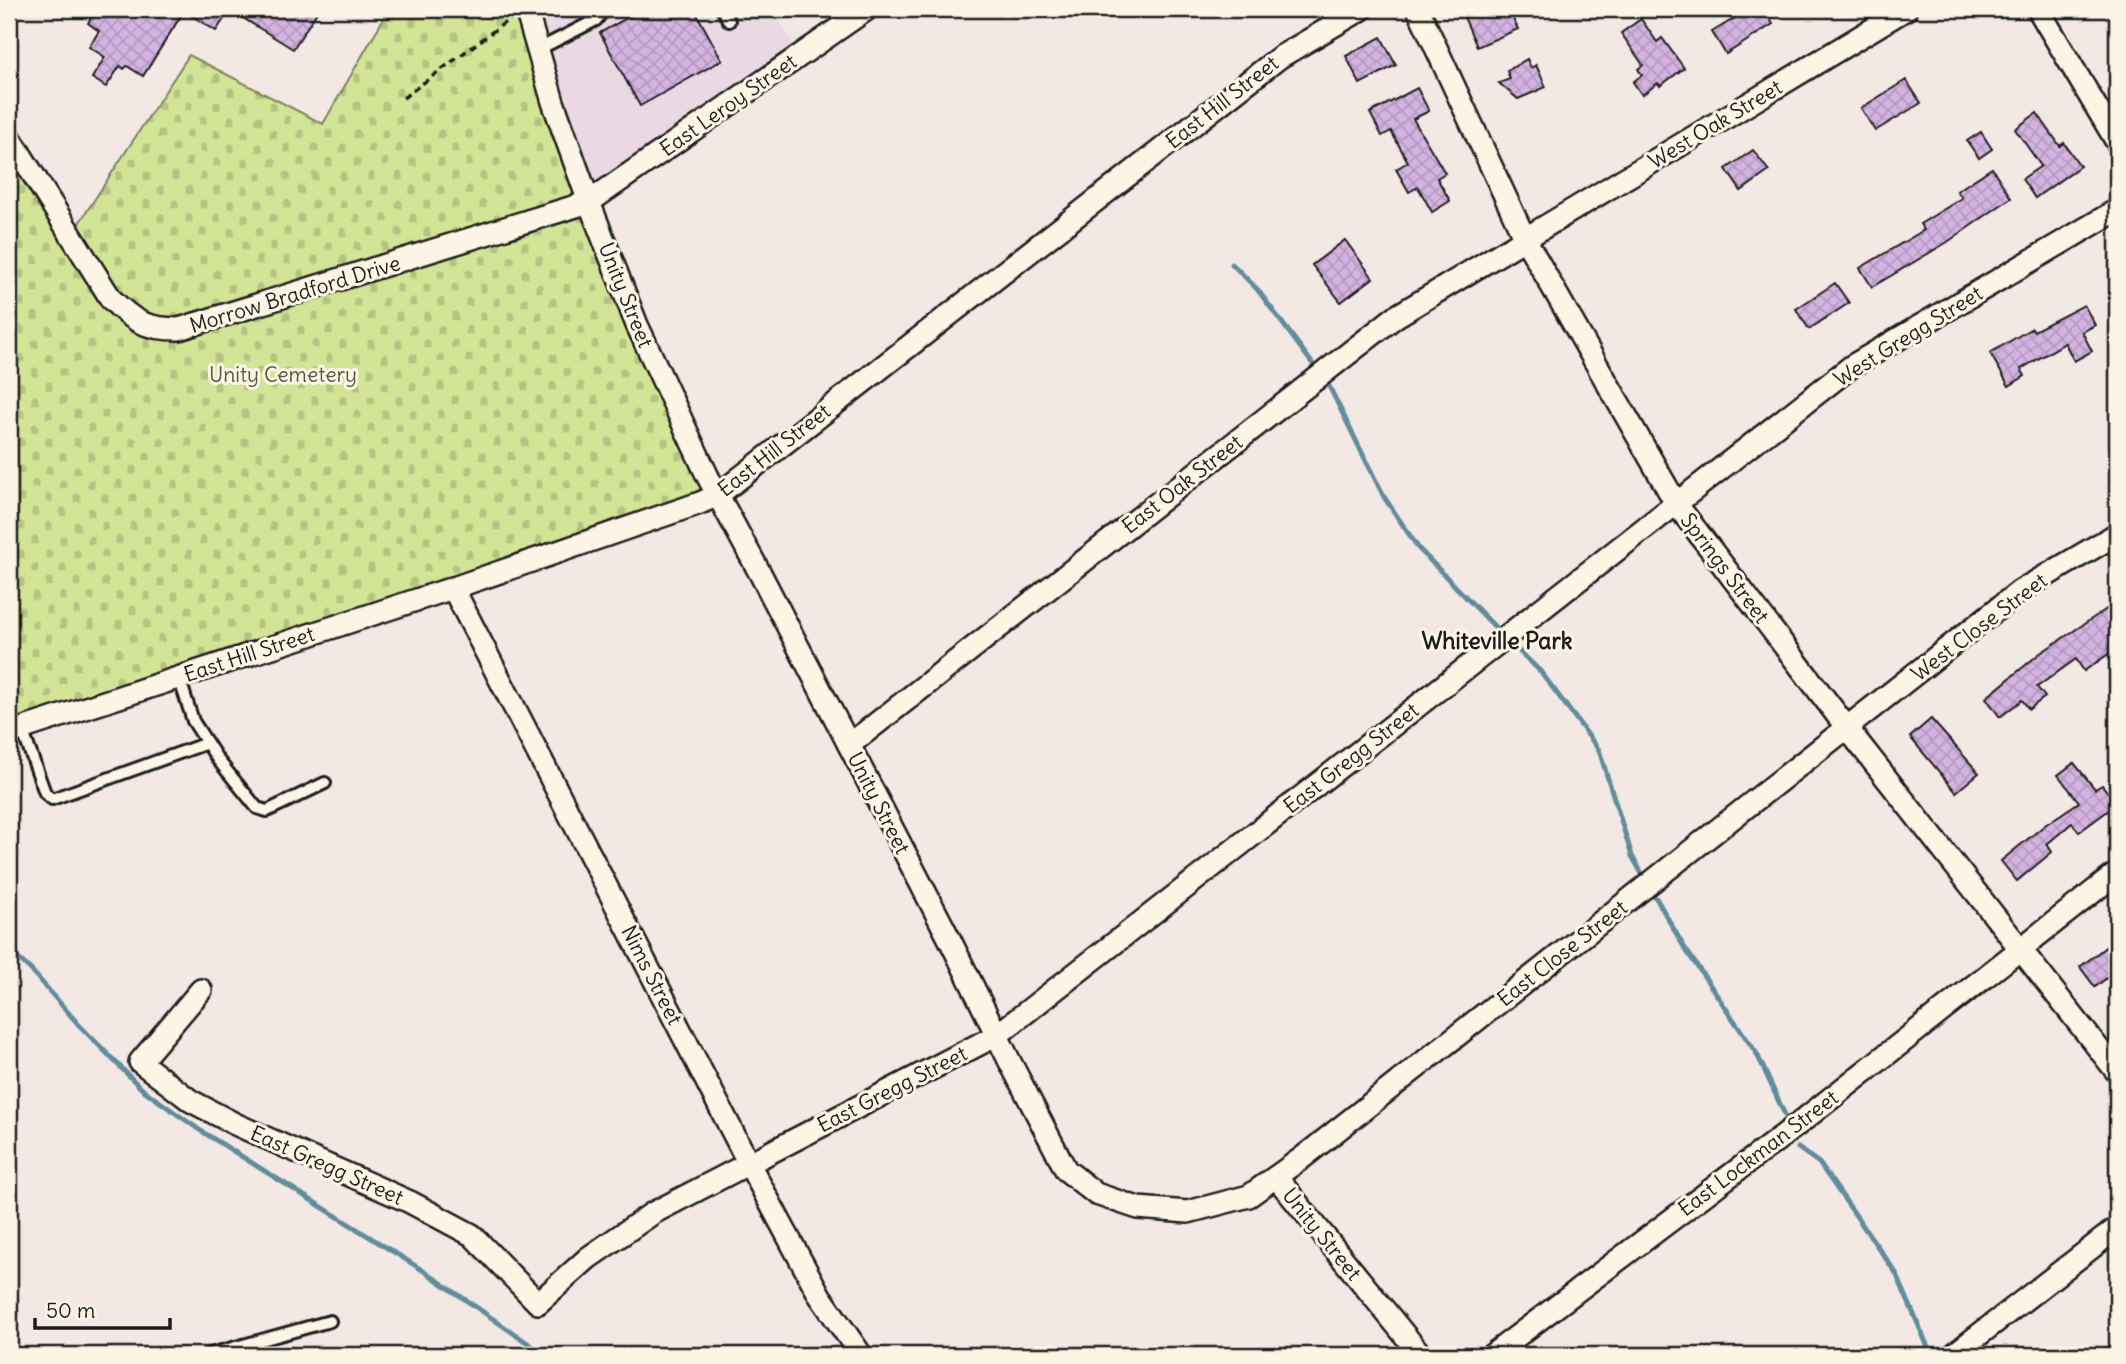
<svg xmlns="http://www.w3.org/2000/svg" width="2126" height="1364" font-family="Delius,sans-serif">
	<defs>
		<pattern id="cemetery-stones" width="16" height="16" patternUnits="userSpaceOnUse" patternTransform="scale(1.75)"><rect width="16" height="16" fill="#d4e497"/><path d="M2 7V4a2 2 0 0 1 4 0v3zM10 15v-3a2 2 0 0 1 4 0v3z" fill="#b5c382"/></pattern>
		<pattern id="building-cross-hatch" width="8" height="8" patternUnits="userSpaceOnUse" patternTransform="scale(1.75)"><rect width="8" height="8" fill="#d3b3e0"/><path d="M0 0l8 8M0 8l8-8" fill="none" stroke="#b599c0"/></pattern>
	</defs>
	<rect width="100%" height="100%" fill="#f4e8e4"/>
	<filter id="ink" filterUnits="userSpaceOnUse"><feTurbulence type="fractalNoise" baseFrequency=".0143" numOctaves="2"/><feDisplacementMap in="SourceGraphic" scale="14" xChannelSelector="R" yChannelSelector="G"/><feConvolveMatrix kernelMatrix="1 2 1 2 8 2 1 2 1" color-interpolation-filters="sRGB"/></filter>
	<g filter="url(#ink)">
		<path fill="#ead8e3" d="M523,9H773L799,53L594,196Z"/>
		<path fill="url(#cemetery-stones)" stroke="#78805a" stroke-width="2" d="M389,9H523L713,493L9,730V141L70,237L189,55L323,124Z"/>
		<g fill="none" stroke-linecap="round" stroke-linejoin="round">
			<g stroke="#608c9b" stroke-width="5">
				<path d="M1232,264L1257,289L1312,363"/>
				<path d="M1328,384L1384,497L1419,549L1495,627"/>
				<path d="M1516,648L1541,672L1599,750L1632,856L1641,872"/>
				<path d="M1656,898L1684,947L1757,1054L1785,1115"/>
				<path d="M9,950L30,969L80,1026L142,1089L198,1129L427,1273L545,1355"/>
				<path d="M1798,1148L1819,1163L1896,1273L1931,1354"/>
			</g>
		</g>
		<g fill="url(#building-cross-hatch)" stroke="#1c1c1c" stroke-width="2">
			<path d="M97,9H319L293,49L230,10L216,31L184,11L143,76L127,66L124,69L120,66L106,87L92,78L105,57L89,47L99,31L88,23Z"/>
			<path d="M643,9H694L722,60L640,106L600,33Z"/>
			<path d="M1481,9L1484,15L1497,9H1508L1518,29L1477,47L1464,17Z"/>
			<path d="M1750,9H1764L1773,24L1726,54L1712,32Z"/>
			<path d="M1641,19L1657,42L1662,38L1684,68L1660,86L1658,83L1642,95L1633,82L1642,75L1638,69L1643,65L1621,33Z"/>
			<path d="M1381,37L1396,65L1360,84L1346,56Z"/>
			<path d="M1527,59L1531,68L1536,65L1546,87L1518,99L1499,83L1510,79L1507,71Z"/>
			<path d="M1906,80L1921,103L1875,131L1861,108Z"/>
			<path d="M1417,88L1429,111L1413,119L1445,173L1437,178L1450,201L1432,212L1418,187L1409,192L1396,169L1408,162L1391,131L1382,136L1370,113Z"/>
			<path d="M2037,113L2060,146L2064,143L2080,166L2035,198L2022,179L2041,166L2015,129Z"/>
			<path d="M1981,132L1992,149L1979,158L1967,141Z"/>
			<path d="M1753,150L1769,171L1741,191L1726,169Z"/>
			<path d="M1992,168L2011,198L1946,243L1872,287L1860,268L1924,230L1920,224L1962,198L1957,191Z"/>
			<path d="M1345,240L1373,278L1341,302L1312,265Z"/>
			<path d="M1835,283L1849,303L1809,329L1796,309Z"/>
			<path d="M2084,305L2095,325L2082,332L2092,351L2074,361L2065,343L2021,369L2025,376L2009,386L1990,353L2032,328L2034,331Z"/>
			<path d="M2117,602V648L2084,671L2076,659L2037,687L2045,697L2029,709L2022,700L2000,717L1986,698L2039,654Z"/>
			<path d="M1931,719L1979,773L1956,792L1910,737Z"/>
			<path d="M2074,763L2095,789L2102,785L2117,804L2079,832L2072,823L2047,844L2052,852L2017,881L2001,861L2045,825L2079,802L2058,775Z"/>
			<path d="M2117,938V970L2095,987L2080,967Z"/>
		</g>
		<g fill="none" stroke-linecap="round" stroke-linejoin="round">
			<defs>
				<g id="lane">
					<path d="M722,9L729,21"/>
					<path d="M537,50L596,20L605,9"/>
					<path d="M179,677L193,721L218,760L257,808L267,811L325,783"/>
					<path d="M22,729L45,793L52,799L207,743"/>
					<path d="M207,1355L330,1321"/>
				</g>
				<g id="street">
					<path d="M526,9L553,102L589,202L637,325L708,477L761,575L950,940L1010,1062L1066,1170L1096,1194L1138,1208L1188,1212L1249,1196L1302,1158L2020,591L2117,534"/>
					<path d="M1418,9L1525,239L1677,505L1847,728L2117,1072"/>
					<path d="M2038,9L2117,142"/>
					<path d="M9,136L111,299C134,322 146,329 179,329L589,202L867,9"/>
					<path d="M453,588L748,1162L820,1296L861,1355"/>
					<path d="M9,733L453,588L700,503L718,495L1280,57L1362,9"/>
					<path d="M849,745L1395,317L1906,9"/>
					<path d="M201,990L140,1062L191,1101L235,1124L410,1202L472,1235L538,1303L588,1258L653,1213L997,1035L1852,366L2117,210"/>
					<path d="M1276,1177L1421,1355"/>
					<path d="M1492,1355L1797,1125L2117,873"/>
					<path d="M1953,1355L2117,1228"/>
				</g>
			</defs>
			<use href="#lane" stroke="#1c1c1c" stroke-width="16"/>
			<use href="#street" stroke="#1c1c1c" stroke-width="26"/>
			<path stroke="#1c1c1c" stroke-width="3.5" stroke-dasharray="7 5" stroke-linecap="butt" d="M403,98L511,18"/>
			<use href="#lane" stroke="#fcf5e5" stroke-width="10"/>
			<use href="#street" stroke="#fcf5e5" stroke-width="21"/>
		</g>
	</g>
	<g text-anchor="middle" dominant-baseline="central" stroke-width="6" stroke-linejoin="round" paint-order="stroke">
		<g font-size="21" fill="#1c1c1c" stroke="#fcf5e5">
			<text transform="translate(1222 102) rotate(-38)">East Hill Street</text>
			<text transform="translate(728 105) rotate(-35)">East Leroy Street</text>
			<text transform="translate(1715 124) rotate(-31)">West Oak Street</text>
			<text transform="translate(295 294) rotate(-17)">Morrow Bradford Drive</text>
			<text transform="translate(626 295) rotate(68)">Unity Street</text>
			<text transform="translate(1908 336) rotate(-32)">West Gregg Street</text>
			<text transform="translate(774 450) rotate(-38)">East Hill Street</text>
			<text transform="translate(1182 484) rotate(-38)">East Oak Street</text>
			<text transform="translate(1725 568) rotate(53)">Springs Street</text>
			<text transform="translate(1979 627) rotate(-37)">West Close Street</text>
			<text transform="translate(249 654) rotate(-18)">East Hill Street</text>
			<text transform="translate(1351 758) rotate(-38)">East Gregg Street</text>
			<text transform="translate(879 803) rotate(63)">Unity Street</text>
			<text transform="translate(1562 953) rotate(-38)">East Close Street</text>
			<text transform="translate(652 975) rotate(63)">Nims Street</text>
			<text transform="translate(892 1089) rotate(-27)">East Gregg Street</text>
			<text transform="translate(1758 1153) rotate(-37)">East Lockman Street</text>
			<text transform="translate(327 1165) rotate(24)">East Gregg Street</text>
			<text transform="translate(1322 1234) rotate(51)">Unity Street</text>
		</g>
		<g font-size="21" fill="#535841" stroke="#fcf5e5">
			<text x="283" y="374">Unity Cemetery</text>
		</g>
		<g font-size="23" font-weight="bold" fill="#1c1c1c" stroke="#fcf5e5">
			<text x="1497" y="640">Whiteville Park</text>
		</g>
	</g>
	<rect width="2126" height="1364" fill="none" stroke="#fcf5e5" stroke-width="35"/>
	<rect x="18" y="18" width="2091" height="1329" fill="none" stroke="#1c1c1c" stroke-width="2.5" filter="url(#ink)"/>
	<path d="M35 1318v10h135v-10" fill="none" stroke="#1c1c1c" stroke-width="3.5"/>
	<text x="46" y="1318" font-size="21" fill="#1c1c1c" stroke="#fcf5e5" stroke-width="5" paint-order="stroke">50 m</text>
</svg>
